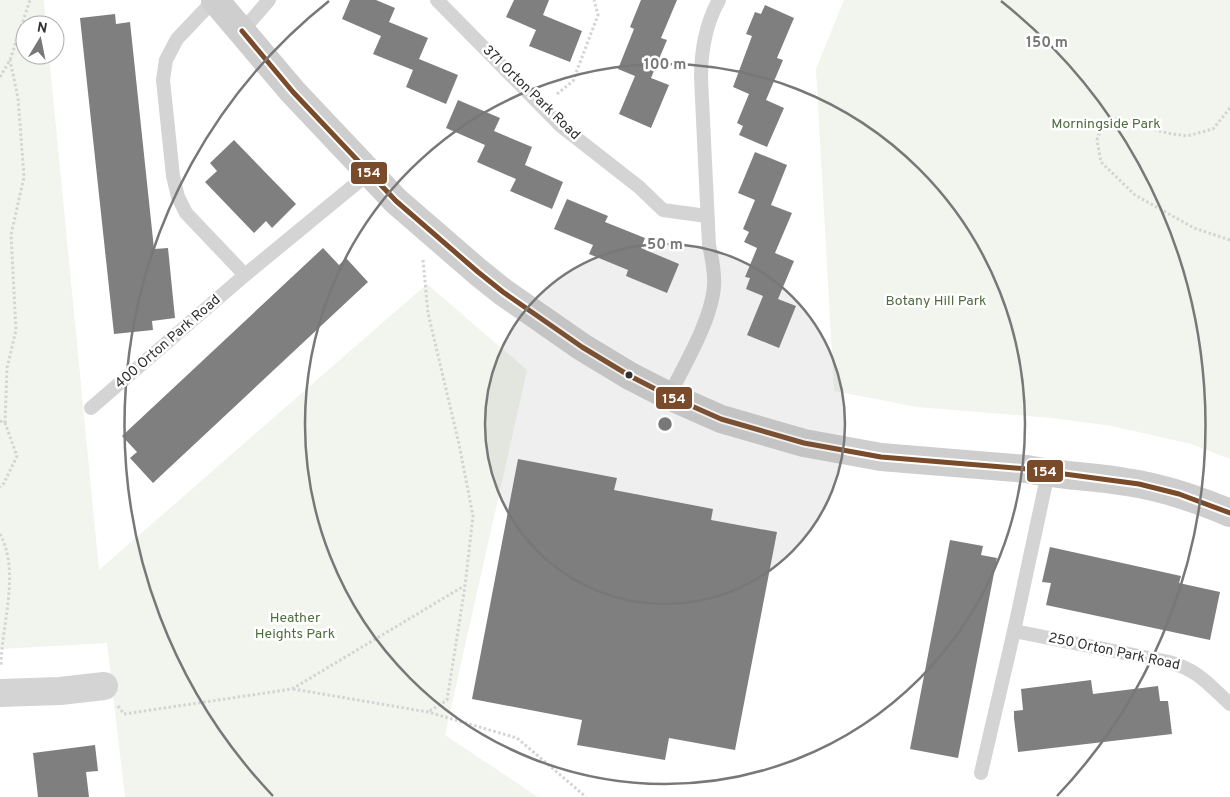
<svg xmlns="http://www.w3.org/2000/svg" width="1230" height="797" font-family="Overpass,sans-serif">
	<rect width="100%" height="100%" fill="#fff"/>
	<g fill="#f1f5ed">
		<path d="M0,0H44L46,25H25V55H49L99,570L427,284L527,370L445,735L538,797H125L107,643L0,649Z"/>
		<path d="M844,0H1230V459L1191,444L1112,426L1052,418L917,407L834,391L816,69Z"/>
	</g>
	<g fill="#7f7f7f">
		<path d="M350,0H376L395,8L389,22L428,38L419,59L458,75L446,104L406,87L413,70L373,54L381,36L342,19Z"/>
		<path d="M514,0H549L543,15L582,31L570,62L529,46L536,30L506,17Z"/>
		<path d="M641,0H677L661,38L667,40L651,78L669,85L651,128L619,114L635,76L618,69L634,29L630,27Z"/>
		<path d="M765,5L794,18L777,58L783,60L766,100L784,108L767,147L739,135L743,126L737,123L749,94L733,87L752,36L746,34L755,12L761,14Z"/>
		<path d="M115,14L116,24L130,22L154,249L168,248L175,318L152,321L153,330L114,334L80,18Z"/>
		<path d="M458,100L500,118L494,131L532,147L525,165L563,182L552,209L510,191L516,179L477,162L485,145L446,128Z"/>
		<path d="M234,140L296,204L272,228L266,221L254,233L205,182L217,171L210,163Z"/>
		<path d="M755,152L787,165L771,205L792,213L775,253L794,261L778,299L796,306L779,348L747,335L763,296L746,289L750,278L745,277L757,248L744,242L749,232L743,229L755,200L738,193Z"/>
		<path d="M567,199L608,216L605,222L645,238L641,248L679,264L667,293L626,276L628,270L589,254L593,245L554,229Z"/>
		<path d="M323,248L339,265L346,258L368,282L153,483L130,458L137,452L122,436Z"/>
		<path d="M518,459L617,478L614,490L713,509L711,520L777,532L735,750L669,738L665,760L577,745L582,720L472,699Z"/>
		<path d="M950,540L983,546L981,555L997,558L958,758L910,749Z"/>
		<path d="M1050,547L1181,576L1179,583L1220,592L1210,640L1046,605L1051,583L1042,582Z"/>
		<path d="M1091,680L1093,694L1158,686L1160,701H1168L1172,734L1018,752L1014,718V711L1023,710L1021,689Z"/>
		<path d="M95,745L98,771L86,772L89,797H38L33,753Z"/>
	</g>
	<g fill="none" stroke-linecap="round" stroke-linejoin="round">
		<g stroke="#d4d4d4" stroke-width="3" stroke-dasharray="2.5 2.5" stroke-linecap="butt">
			<path d="M0,77L10,60L30,0"/>
			<path d="M557,94L573,81L598,15L594,0"/>
			<path d="M1230,108L1213,129L1187,136L1167,133L1116,119L1106,123L1100,131L1097,140L1101,162L1135,195L1194,228L1230,240"/>
			<path d="M423,260L428,313L459,444L473,516L465,586L447,700L428,712"/>
			<path d="M0,421L5,423L17,456L4,483L0,487"/>
			<path d="M5,423L7,368L16,330L11,235L24,177L18,98L10,60"/>
			<path d="M0,534C21,573 1,625 1,667"/>
			<path d="M293,689L428,712L517,738L586,797"/>
			<path d="M118,706L124,714L292,689L464,586"/>
		</g>
		<g stroke="#d4d4d4" stroke-width="14">
			<path d="M214,0L177,39L166,60L163,80L173,176L178,197L186,213L245,275"/>
			<path d="M437,0L561,126L639,187L663,210L707,216"/>
			<path d="M242,31L269,0"/>
			<path d="M669,396C684,366 712,319 714,286C715,272 712,258 709,245L701,78C701,52 706,23 719,0"/>
			<path d="M91,408L245,275L369,173"/>
			<path d="M1014,631L1169,662C1198,670 1208,684 1230,704"/>
			<path d="M981,773L1014,631L1048,473"/>
		</g>
		<path stroke="#d4d4d4" stroke-width="28" d="M0,693L60,691L104,686"/>
		<path stroke="#cecece" stroke-width="28" d="M215,0L293,92L396,201L478,272L503,292L582,347L630,376L669,396L721,419L804,443L881,457L1027,469C1059,476 1093,476 1126,482C1162,487 1197,499 1230,513"/>
		<defs>
			<path id="bus-1" d="M242,31L293,92L396,201L478,272L503,292L582,347L630,376L669,396L721,419L804,443L881,457L1027,469L1139,484L1179,494L1230,513"/>
		</defs>
		<use href="#bus-1" stroke="#fff" stroke-width="9"/>
		<use href="#bus-1" stroke="#7a4b2a" stroke-width="5"/>
	</g>
	<circle cx="665" cy="424" r="180" fill="#787878" fill-opacity=".12"/>
	<g fill="none" stroke="#787878" stroke-width="2.5">
		<circle cx="665" cy="424" r="180"/>
		<circle cx="665" cy="424" r="360"/>
		<path d="M273 796A540 540 0 0 1 329 1M1001 1A540 540 0 0 1 1057 796"/>
	</g>
	<circle fill="#303030" stroke="#fff" stroke-width="2" cx="629" cy="375" r="4.5"/>
	<g text-anchor="middle" dominant-baseline="central" stroke-width="5" stroke-linejoin="round" paint-order="stroke">
		<g font-size="14" fill="#303030" stroke="#fff">
			<text transform="translate(531 93) rotate(44)">371 Orton Park Road</text>
			<text transform="translate(168 342) rotate(-41)">400 Orton Park Road</text>
			<text transform="translate(1114 652) rotate(12)">250 Orton Park Road</text>
		</g>
		<g font-size="14" fill="#4f6c3d" stroke="#fff">
			<text x="1106" y="124">Morningside Park</text>
			<text x="936" y="301">Botany Hill Park</text>
			<text x="295" y="618">Heather<tspan x="295" dy="16">Heights Park</tspan></text>
		</g>
	</g>
	<circle cx="665" cy="424" r="8" fill="#787878" stroke="#fff" stroke-width="2.5"/>
	<g font-size="15" text-anchor="middle" font-weight="bold" fill="#787878" stroke="#fff" stroke-width="5" stroke-linejoin="round" paint-order="stroke">
		<text x="1047" y="47">150 m</text>
		<text x="665" y="69">100 m</text>
		<text x="665" y="249">50 m</text>
	</g>
	<g stroke="#fff" stroke-width="2">
		<rect x="350" y="161" width="38" height="24" rx="5" fill="#7a4b2a"/>
		<rect x="655" y="386" width="38" height="24" rx="5" fill="#7a4b2a"/>
		<rect x="1026" y="459" width="38" height="24" rx="5" fill="#7a4b2a"/>
	</g>
	<g font-size="14" text-anchor="middle" font-weight="bold" fill="#fff">
		<text x="369" y="177">154</text>
		<text x="674" y="403">154</text>
		<text x="1045" y="476">154</text>
	</g>
	<g transform="translate(40 40) rotate(10)"><circle r="24" fill="#ffffff" stroke="#acacac"/>
	<path d="M0-4L9 19L0 12L-9 19Z" fill="#787878"/>
	<text y="-8" font-size="14" font-weight="bold" text-anchor="middle" fill="#303030">N</text>
	</g>
</svg>
